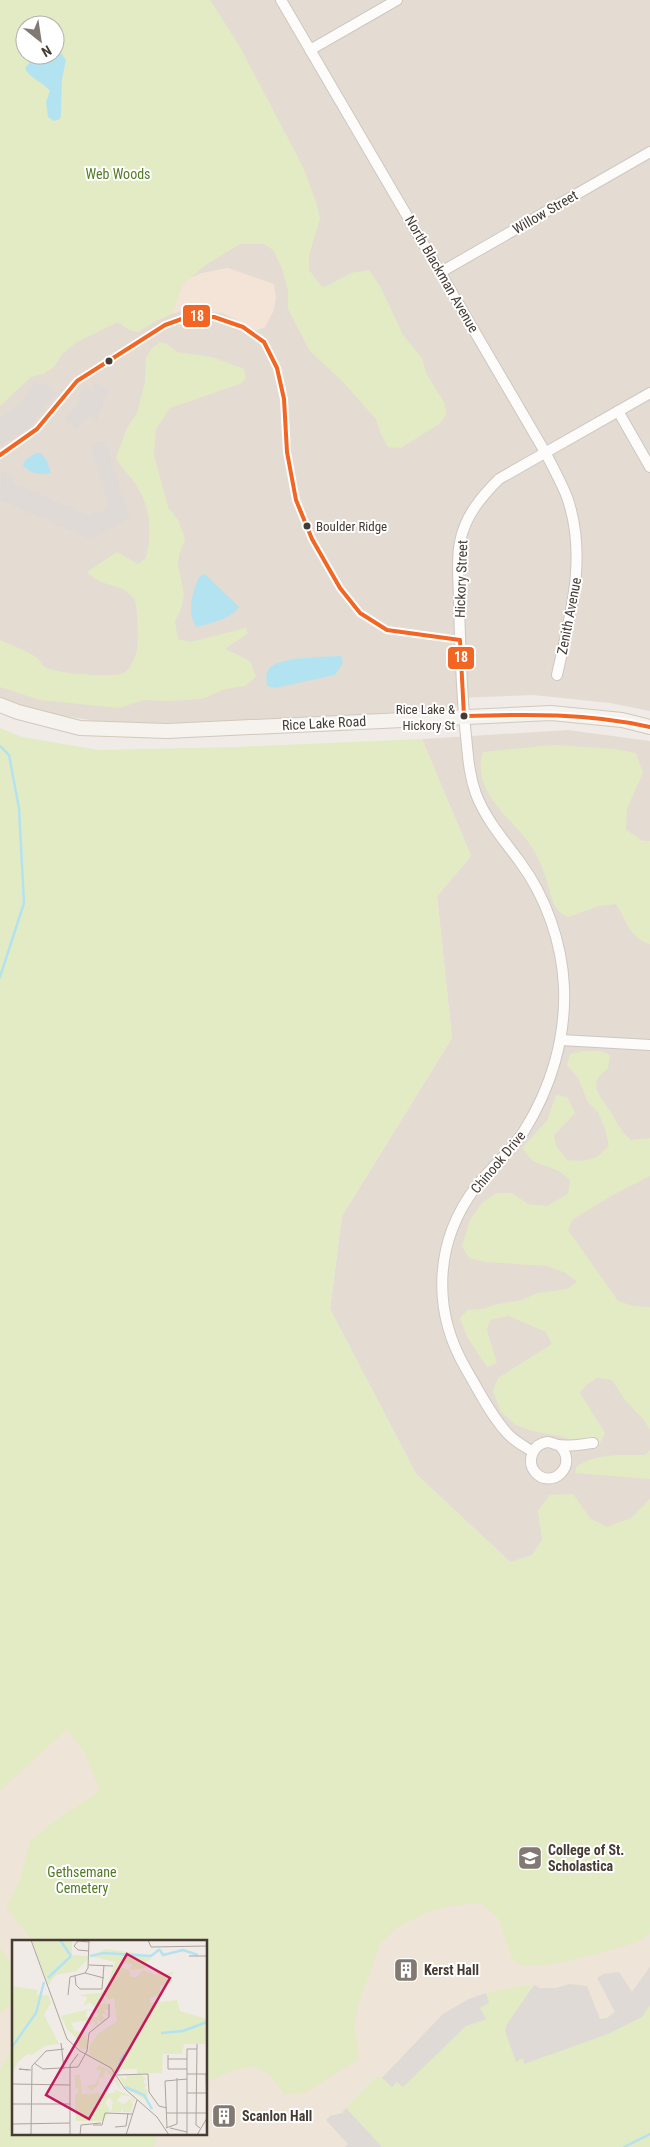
<svg xmlns="http://www.w3.org/2000/svg" width="650" height="2147" font-family="'Roboto Condensed',sans-serif">
	<rect width="100%" height="100%" fill="#f0ebe6"/>
	<g fill="#e4dcd3" fill-rule="evenodd">
		<path d="M155,0H650V711L610,703L533,695L458,698V704L454,710L439,711L177,723L115,724L39,712L0,697V381ZM228,268L265,327L256,330L223,313L187,309L172,313L199,274Z"/>
		<path d="M568,730L650,741V1804L510,1562L416,1474L330,1309L342,1216L452,1038L437,896L471,856L422,739Z"/>
	</g>
	<path fill="#f4e4d7" d="M228,268L274,284L276,299L273,312L265,327L256,330L223,313L187,309L172,314L182,286L188,279L199,274Z"/>
	<path fill="#eee4d7" fill-rule="evenodd" d="M0,1555L360,1933L650,1804V2147H0ZM14,1941H206V2133H14Z"/>
	<g fill="#e3ebc4" fill-rule="evenodd">
		<path d="M0,0H210L240,47L303,167L317,205L320,219L309,255V270L321,286L325,287L351,273L369,270L381,288L403,335L422,358L426,373L445,404L446,415L439,424L401,448L388,447L381,434L376,419L344,383L310,351L288,309V290L282,268L273,250L264,244H240L204,266L182,286L172,314L156,321L138,332L129,330L118,322L77,342L63,353L54,367L43,374L31,377L0,406ZM25,25H55V55H25Z"/>
		<path d="M160,342L167,344L177,352L212,357L244,369L246,378L240,384L170,408L156,429L154,455L168,507L178,520L185,539L179,555L178,565L184,594L182,606L175,622L178,639L190,642L246,628L248,633L225,649L250,661L256,677L245,686L225,689L202,699L169,701L144,700L119,708L40,700L0,687V640C9,644 31,652 38,659C41,662 41,665 45,667C56,674 113,678 124,673C131,669 133,661 136,654C139,646 138,609 135,601C125,582 103,589 87,572L117,552L138,564L146,558C152,531 151,507 135,483C129,475 121,468 116,458L127,428L137,413L145,382L146,358L152,348Z"/>
		<path d="M0,728L22,737L98,750L235,747L422,739L471,856L437,896L452,1038L342,1216L330,1309L416,1474L510,1562L532,1555L542,1540L538,1511L550,1495L573,1494L590,1518L607,1527L631,1518L650,1499V1933L638,1942L570,1961L544,1965L522,1966L512,1960L498,1918L481,1903L449,1906L423,1914L398,1927L380,1944L357,2007L355,2031L359,2059L307,2092L285,2095L269,2074L253,2066L235,2070L206,2082V1941H32L6,1907L20,1880L30,1841L60,1817L100,1791L85,1754L67,1729L0,1791Z"/>
		<path d="M555,745L615,749L636,753L643,773L627,808L626,830L643,841H650V944C629,938 627,920 616,904L599,906L568,917C551,910 552,894 546,879C544,871 540,862 536,854C518,820 470,796 483,752Z"/>
		<path d="M584,1051H601L610,1055L608,1068C586,1085 599,1093 610,1111C619,1125 618,1128 631,1140L650,1138V1176L611,1196L572,1220L568,1230L618,1301L633,1306L650,1307V1430L644,1420L625,1400L612,1380L597,1378L586,1385L580,1393L605,1433L599,1445H581L565,1437L532,1431L516,1425L501,1412L493,1391L498,1378L552,1344L546,1332L509,1316L490,1320L487,1330L497,1363L487,1367L468,1338L460,1318L468,1310L484,1309L493,1305L522,1300L538,1293L567,1289L577,1282L566,1273L547,1266L486,1262L469,1258L462,1246L470,1220L482,1203L497,1193H512L528,1204L547,1206L568,1194L570,1180L559,1171L533,1161L522,1148L547,1121L556,1095L567,1097L575,1113L554,1135L556,1146L567,1160C587,1162 596,1161 609,1145L605,1129L598,1112L588,1102L578,1078L567,1065L570,1054Z"/>
		<path d="M650,1450V1479L575,1473L577,1466C598,1453 621,1455 645,1455Z"/>
		<path d="M0,1948L14,1967V2003L0,2013Z"/>
		<path d="M523,1985H534L507,2024L515,2062L523,2058L524,2064L642,2017L650,2005V2147H382L346,2108L376,2077L382,2078L392,2087L397,2081L403,2087L466,2026L486,2019L480,2008L489,2003L486,1993Z"/>
		<path d="M14,2045V2133H158L154,2147H0V2070Z"/>
	</g>
	<g fill="#dfdad6">
		<path d="M35,382L41,387L45,382L56,393L29,427L0,446V418L19,405Z"/>
		<path d="M95,383L110,389L96,421L90,417L75,429L64,419L77,405L84,385L93,389Z"/>
		<path d="M105,440L130,517L125,522L91,540L0,500L1,471L15,477L13,483L91,516L93,511L101,513L105,510L108,504L90,445Z"/>
		<path d="M650,1967V2005L642,2017L608,2034L524,2064L523,2058L516,2062L505,2031L507,2024L534,1985L540,1988H556L570,1984L587,1986L600,2019L607,2018L615,2012L597,1978L603,1974L619,1972L632,1992Z"/>
		<path d="M486,1993L489,2003L480,2008L486,2019L466,2026L403,2087L397,2082L392,2087L382,2078L443,2014L469,1999Z"/>
		<path d="M346,2108L382,2147H345L348,2144L326,2120L330,2116L342,2113Z"/>
	</g>
	<g fill="#b3e3f0">
		<path d="M55,52L61,53L66,60L62,79L61,114L60,119L54,121L48,117L46,102L50,91C43,82 29,78 25,68L37,55H55Z"/>
		<path d="M36,453H41L47,461L51,473C40,475 31,474 23,466L25,460Z"/>
		<path d="M205,574L239,607C232,619 209,624 196,627C187,611 192,593 199,577Z"/>
		<path d="M341,656L343,663L335,675L275,688L267,686C266,680 266,675 268,670C276,656 327,657 341,656Z"/>
	</g>
	<g fill="none" stroke-linecap="round" stroke-linejoin="round">
		<g stroke="#b3e3f0" stroke-width="2.5">
			<path d="M0,746L9,755L19,808L24,903L0,977"/>
			<path d="M624,2147L650,2134"/>
		</g>
		<defs>
			<g id="street">
				<path d="M281,0L545,452C553,467 561,482 567,497C588,557 570,616 557,675"/>
				<path d="M310,50L397,0"/>
				<path d="M441,272L650,152"/>
				<path d="M618,411L650,467"/>
				<path d="M561,1040L650,1045"/>
				<path d="M559,1445C580,1465 551,1491 535,1472C526,1461 533,1444 547,1442C551,1442 554,1444 558,1445C569,1447 583,1444 593,1443"/>
				<path d="M533,1452C524,1446 514,1441 507,1433C490,1414 479,1391 466,1369C432,1311 434,1243 475,1188C490,1168 511,1152 524,1131C551,1088 566,1038 564,987C562,943 546,897 520,862C504,840 486,820 476,794C469,775 468,756 466,736C461,691 460,646 459,601C459,583 456,560 460,542C465,516 481,497 499,479L650,393"/>
			</g>
			<path id="secondary" d="M0,705L18,712L80,728L167,731L551,713L622,720L650,727"/>
		</defs>
		<use href="#street" stroke="#ccc7c2" stroke-width="12"/>
		<use href="#secondary" stroke="#d1c8be" stroke-width="16"/>
		<use href="#street" stroke="#fdfcfb" stroke-width="10"/>
		<use href="#secondary" stroke="#f6f2ed" stroke-width="14"/>
		<defs>
			<path id="bus-1" d="M0,455L37,429L77,381L165,325L190,316L214,317L243,327L264,342L277,368L284,399L287,452L296,500L312,539L340,588L360,613L387,630L460,640L464,716C527,714 588,713 650,727"/>
		</defs>
		<use href="#bus-1" stroke="#fff" stroke-width="8"/>
		<use href="#bus-1" stroke="#f26522" stroke-width="4"/>
	</g>
	<defs>
		<symbol id="university-square" viewBox="-11 -11 22 22"><rect x="-9" y="-9" width="18" height="18" rx="4" fill="#817972" stroke="#fff"/><path d="M0-5L7-2L0 1L-7-2ZM-4 1L0 2.5L4 1V4Q0 6-4 4Z" fill="#fff"/></symbol>
		<symbol id="building-square" viewBox="-11 -11 22 22"><rect x="-9" y="-9" width="18" height="18" rx="4" fill="#817972" stroke="#fff"/><path d="M-4-6H4V6H1V3H-1V6H-4ZM-2.5-4.3h1.7v1.8h-1.7ZM.8-4.3h1.7v1.8H.8ZM-2.5-1h1.7V.8h-1.7ZM.8-1h1.7V.8H.8Z" fill="#fff"/></symbol>
	</defs>
	<g fill-rule="evenodd">
		<use href="#university-square" x="516" y="1844" width="28" height="28"/>
		<use href="#building-square" x="392" y="1956" width="28" height="28"/>
		<use href="#building-square" x="210" y="2102" width="28" height="28"/>
	</g>
	<g fill="#453b33" stroke="#fff" stroke-width="2">
		<circle cx="109" cy="361" r="4.5"/>
		<circle cx="307" cy="526" r="4.5"/>
		<circle cx="464" cy="716" r="4.5"/>
	</g>
	<g text-anchor="middle" dominant-baseline="central" stroke-width="4" stroke-linejoin="round" paint-order="stroke">
		<g font-size="13" fill="#453b33" stroke="#fff" text-anchor="start">
			<text x="316" y="526">Boulder Ridge</text>
			<text x="455" y="709" text-anchor="end">Rice Lake &amp;<tspan x="455" dy="16">Hickory St</tspan></text>
		</g>
		<g font-size="14" fill="#527a22" stroke="#fff">
			<text x="118" y="174">Web Woods</text>
			<text x="82" y="1872">Gethsemane<tspan x="82" dy="16">Cemetery</tspan></text>
		</g>
		<g font-size="14" fill="#453b33" stroke="#fff">
			<text transform="translate(545 212) rotate(-30)">Willow Street</text>
			<text transform="translate(442 274) rotate(60)">North Blackman Avenue</text>
			<text transform="translate(461 579) rotate(-88)">Hickory Street</text>
			<text transform="translate(569 616) rotate(-79)">Zenith Avenue</text>
			<text transform="translate(324 723) rotate(-3)">Rice Lake Road</text>
			<text transform="translate(498 1162) rotate(-50)">Chinook Drive</text>
		</g>
		<g font-size="14" font-weight="bold" fill="#453b33" stroke="#fff" text-anchor="start">
			<text x="548" y="1850">College of St.<tspan x="548" dy="16">Scholastica</tspan></text>
			<text x="424" y="1970">Kerst Hall</text>
			<text x="242" y="2116">Scanlon Hall</text>
		</g>
	</g>
	<g transform="translate(12 1940)">
		<rect width="195" height="195" fill="#f0ebe6"/>
		<path d="M20,0H60V15L76,16V19L64,31L44,35L36,45ZM94,9L136,15L139,19L133,23L134,28L120,30L117,29L121,24L114,23L104,26L117,30L119,37H125L131,30L143,35L150,31L153,34L162,32L158,37L161,42L148,46L149,54L138,58V63L165,60L168,71L195,79L194,104H172L170,114H151L150,133L125,134V129H110L106,134L77,115L78,105L86,94L105,81L102,57L97,60L93,56L90,57L95,61L88,60L89,65L92,62L96,65V70H91L96,75L88,73L94,79L89,82L85,79L86,84L82,86L83,82L80,81L79,88L78,80L59,83L63,91L69,92L75,98V109H69L64,104L66,100L55,89L49,76L77,69L81,70H75L74,77H86L85,70L78,62L72,66L75,57L67,55L88,53L95,46L103,22L78,16ZM0,46L25,50V55H36L39,62L32,75L47,104L33,106L20,115L15,114L6,122L0,134ZM87,125L101,132L110,151L94,130L91,135L93,138L88,137L86,145L79,151L75,146L84,144L89,131L84,129ZM63,135H68L70,154L101,153L103,150L115,154L123,160L122,162L117,156L109,155L105,161L112,164L118,159L121,164L119,172H111L110,168L109,172H99L101,162L97,157L93,163L98,170L91,181H64L63,157L67,150L63,147ZM115,135H129L134,139L131,141L135,146L131,148L135,150L136,161L114,149L107,136L114,140Z" fill="#e3ebc4"/>
		<path fill="none" stroke="#b3e3f0" stroke-width="2.5" d="M48,0L59,16M148,10L151,15L171,10L186,15M78,16L92,13L139,16L148,9M36,38L59,16M149,93L171,91L195,82M0,107L24,73L32,42M106,132L109,119L117,110M113,147L132,155L140,169"/>
		<path fill="none" stroke="#aca59e" stroke-width="1" d="M19,0L55,99L68,111L99,128L113,149L145,177L157,195M136,0L139,7L195,6M77,2L66,1L62,6L66,10L77,11M177,16H195M77,25L101,26M73,33L92,38M63,36L64,45L68,49H90L92,25M56,55L58,37L73,33L76,28L77,0M49,103L52,129M185,104L184,185L188,188M156,115V129H175M156,119H175M22,123L31,129L66,127L75,111L77,93L97,77V64M16,130L7,129L19,130M175,134H195M194,134L195,176M105,135L136,134L137,152L147,166L155,168M0,144L58,145M175,153H195M0,164H58M155,173H194M0,184L58,183M81,185H90L93,173L120,174M103,187L114,186L116,173M154,188L165,184V138M155,188L153,141L175,139M158,188L175,192M19,195L20,126L34,111L52,109M58,195V125L66,114M68,195L69,185L89,183M114,195L125,160M175,195V109H185M185,195L195,178"/>
		<path fill="#c2185b" fill-opacity="0.15" stroke="#c2185b" stroke-width="2.5" d="M115,14L158,38L77,179L34,155Z"/>
		<rect width="195" height="195" fill="none" stroke="#453b33" stroke-width="2.5"/>
	</g>
	<g stroke="#fff" stroke-width="2">
		<rect x="182" y="304" width="29" height="24" rx="5" fill="#f26522"/>
		<rect x="447" y="646" width="28" height="24" rx="5" fill="#f26522"/>
	</g>
	<g font-size="14" text-anchor="middle" font-weight="bold" fill="#fff">
		<text x="197" y="321">18</text>
		<text x="461" y="662">18</text>
	</g>
	<g transform="translate(40 40) rotate(150)"><circle r="24" fill="#ffffff" stroke="#b5b1ad"/>
	<path d="M0-4L9 19L0 12L-9 19Z" fill="#817972"/>
	<text y="-8" font-size="14" font-weight="bold" text-anchor="middle" fill="#453b33">N</text>
	</g>
</svg>
